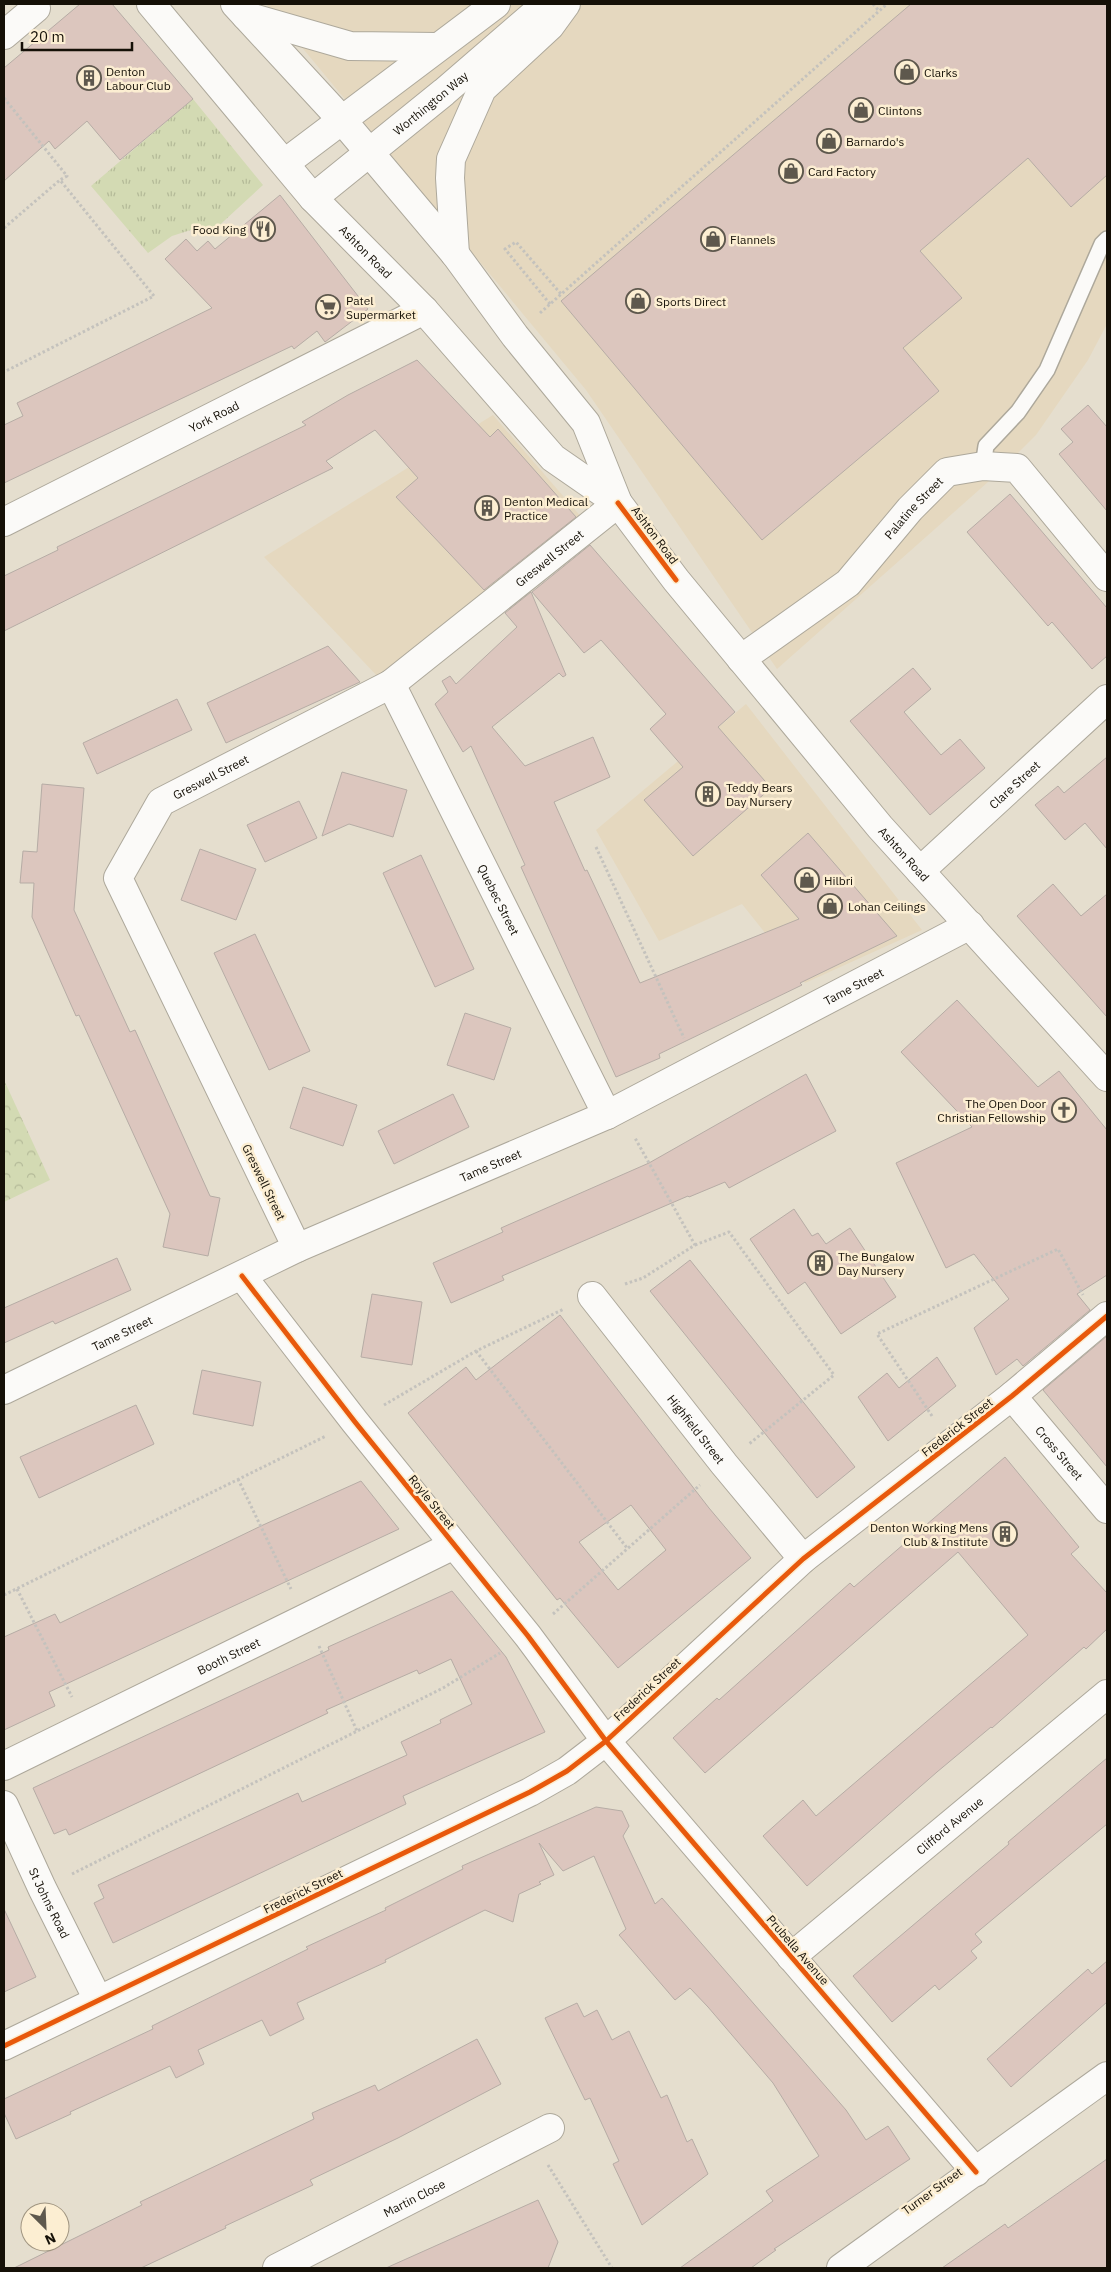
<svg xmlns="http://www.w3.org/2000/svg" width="1111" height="2272" font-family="'IBM Plex Sans',sans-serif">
	<defs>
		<pattern id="grass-tufts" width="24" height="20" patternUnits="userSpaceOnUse" patternTransform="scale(1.25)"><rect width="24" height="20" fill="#d3dab3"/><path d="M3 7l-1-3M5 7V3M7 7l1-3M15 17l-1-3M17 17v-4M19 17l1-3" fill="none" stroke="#b4ba98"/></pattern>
		<pattern id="forest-crowns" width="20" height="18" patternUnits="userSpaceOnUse" patternTransform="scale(1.25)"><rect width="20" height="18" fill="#d3dab3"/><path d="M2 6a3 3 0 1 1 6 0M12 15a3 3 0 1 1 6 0" fill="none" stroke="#b4ba98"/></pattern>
	</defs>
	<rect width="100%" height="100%" fill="#e5dece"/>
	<g fill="#e5d8bf">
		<path d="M266,4H1107V324L1088,360L1036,435L997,474L777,669L586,390Z"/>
		<path d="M493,415L583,519L380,679L264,557Z"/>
		<path d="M746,704L922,930L805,983L742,904L659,941L596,830Z"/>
	</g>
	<path fill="url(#grass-tufts)" d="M193,99L263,185L212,232L200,227L172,236L148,253L91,186Z"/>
	<path fill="url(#forest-crowns)" d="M4,1080L50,1180L4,1202Z"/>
	<g fill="#dcc6be" stroke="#b6aca5" fill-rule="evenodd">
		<path d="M80,4H112L193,99L120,160L87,121L55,149L49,141L4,181V68Z"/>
		<path d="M911,4H1107V175L1071,207L1028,158L920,251L962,298L903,348L939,391L762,540L561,301Z"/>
		<path d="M280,195L368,309L325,342L317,331L294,349L292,346L4,483V425L23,416L17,403L212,308L165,259L186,239L197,251L208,241L215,249Z"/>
		<path d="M417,360L490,437L498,429L576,517L484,590L396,497L418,478L375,430L326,461L333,468L4,631V576L58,550L57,547L306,425L302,422L348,395Z"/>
		<path d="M1088,405L1107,427V511L1059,454L1073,442L1061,429Z"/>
		<path d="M1010,494L1107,608V656L1092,669L1052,622L1048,626L967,532Z"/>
		<path d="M590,545L735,712L718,727L771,788L693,856L644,800L683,767L650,729L666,714L601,640L584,653L532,592Z"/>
		<path d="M531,592L566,675L563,677L559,673L492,727L525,766L593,737L610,777L554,802L585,871L587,870L640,983L799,919L761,875L808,833L897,936L800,983L802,985L659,1054L660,1058L616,1077L521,867L525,865L471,746L463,752L435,704L448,692L442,681L450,676L456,684L517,627L505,613Z"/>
		<path d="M328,646L360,682L226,743L207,703Z"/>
		<path d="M913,668L931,689L904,712L941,755L960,739L985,768L930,815L850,721Z"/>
		<path d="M177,699L192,730L97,774L83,743Z"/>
		<path d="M1107,757V849L1085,823L1065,840L1035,805L1058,786L1064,793Z"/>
		<path d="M342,772L407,790L393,837L349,824L322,836Z"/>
		<path d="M42,784L84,788L74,910L130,1032L135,1030L210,1196L220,1198L208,1256L163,1247L170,1214L79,1015L76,1016L32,917L34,883H20L23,851L37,852Z"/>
		<path d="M299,801L317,838L265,862L247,825Z"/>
		<path d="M200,849L256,869L236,920L181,900Z"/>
		<path d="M421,855L474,969L435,987L383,873Z"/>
		<path d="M1053,884L1081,916L1107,894V1017L1017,916Z"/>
		<path d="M255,934L310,1051L269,1070L214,953Z"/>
		<path d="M957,1000L1038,1087L1059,1071L1107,1130V1275L1077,1294L1090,1310L1023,1366L1017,1359L996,1375L974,1328L1009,1299L974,1254L946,1268L896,1163L972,1127L901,1052Z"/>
		<path d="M465,1013L511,1028L494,1080L447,1065Z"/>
		<path d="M806,1074L836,1131L729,1188L725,1182L689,1197L688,1196L523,1267L502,1276L504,1280L451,1303L433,1263L503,1232L501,1228L649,1163Z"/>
		<path d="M303,1087L357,1105L343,1146L290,1128Z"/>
		<path d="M453,1094L469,1127L394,1164L378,1131Z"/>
		<path d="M794,1209L812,1236L818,1233L826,1244L850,1228L896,1297L841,1334L805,1282L788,1294L750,1239Z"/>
		<path d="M117,1258L131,1290L55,1324L53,1321L4,1343V1308Z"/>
		<path d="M690,1260L855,1467L817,1498L650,1291Z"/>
		<path d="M372,1294L422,1302L412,1365L361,1357Z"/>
		<path d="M560,1315L709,1508L751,1558L618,1668L560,1598L557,1600L408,1413L466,1367L476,1380ZM631,1505L666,1550L618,1590L579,1542Z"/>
		<path d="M1107,1336V1467L1043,1390Z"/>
		<path d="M937,1357L956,1386L888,1441L858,1397L887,1373L899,1388Z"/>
		<path d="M202,1370L261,1382L253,1426L193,1414Z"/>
		<path d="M136,1405L154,1444L39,1498L20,1457Z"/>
		<path d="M1005,1457L1079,1547L1071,1554L1107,1593V1629L1086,1649L1084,1647L992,1728L991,1727L937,1772L807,1886L763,1836L803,1800L816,1816L1028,1635L958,1552L705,1773L673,1738L717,1698L719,1700L850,1583L854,1587Z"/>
		<path d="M361,1481L399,1529L49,1692L55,1706L4,1730V1637L55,1614L60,1623L263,1525Z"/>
		<path d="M452,1591L506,1657L545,1732L403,1796L406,1804L113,1943L94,1903L104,1898L98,1885L298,1793L302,1802L407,1755L401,1742L441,1723L440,1720L472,1704L451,1659L419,1674L417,1670L326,1710L328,1713L69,1835L66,1829L54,1834L33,1788L329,1650L328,1647Z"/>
		<path d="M1107,1758V1824L975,1934L982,1942L971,1951L977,1958L939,1990L935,1985L892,2022L853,1976L1009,1844L1008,1842Z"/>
		<path d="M596,1807L622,1811L629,1826L623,1836L655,1904L662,1898L846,2110L866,2140L888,2126L910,2159L774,2249L776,2250L751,2268H680L773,2201L766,2191L819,2156L773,2083L708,2007L690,1988L675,2000L619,1935L626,1929L594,1856L563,1871L539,1843L554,1875L539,1882L541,1884L519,1894L513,1922L485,1910L385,1960L386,1962L297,2003L304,2019L270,2036L262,2020L198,2050L204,2064L176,2078L170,2066L70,2112L71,2114L16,2139L4,2113V2099L153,2029L152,2026L308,1949L306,1947L386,1910L385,1908L463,1869L462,1866Z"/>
		<path d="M4,1909L36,1977L4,1992Z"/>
		<path d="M1107,1961V2002L1011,2087L987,2059L1088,1969L1092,1974Z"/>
		<path d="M577,2003L584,2017L597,2010L612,2040L629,2031L661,2098L667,2095L687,2142L692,2139L708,2174L642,2225L613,2164L619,2161L590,2098L585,2100L545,2018Z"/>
		<path d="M477,2039L501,2084L398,2138L310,2180L313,2185L225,2226L226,2228L141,2268H14L142,2205L140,2202L314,2119L312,2113L375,2085L378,2091Z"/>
		<path d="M1107,2159V2268H942L1005,2224L1008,2228Z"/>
		<path d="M538,2200L558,2242L548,2268H386Z"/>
	</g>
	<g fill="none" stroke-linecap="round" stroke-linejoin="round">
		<defs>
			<path id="lane" d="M983,466L986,446L1018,412L1047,370L1102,244L1107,239"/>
			<g id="street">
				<path d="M246,16L350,46L437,47"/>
				<path d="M4,35L36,8"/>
				<path d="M285,163L496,4"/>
				<path id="s1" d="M313,198L444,92L546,4"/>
				<path d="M455,254L450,178L451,159L463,132L482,89L550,26L566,4"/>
				<path id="s2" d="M4,522L424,310"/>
				<path id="s3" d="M741,659L848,583L910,509L947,472L983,466L1017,468L1107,577"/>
				<path id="s4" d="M391,684L607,1115"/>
				<path id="s5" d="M920,871L1107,699"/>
				<path id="s6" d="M297,1248L118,878L161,802L391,684L618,503"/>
				<path d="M242,1276L355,1422L528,1636L606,1741L976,2172"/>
				<path id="s7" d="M592,1296L724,1464L803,1559"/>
				<path id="s8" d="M4,1390L297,1248L607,1115L970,925"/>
				<path id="s9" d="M1012,1396L1107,1509"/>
				<path id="s10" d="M4,1766L454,1545"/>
				<path id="s11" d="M4,1805L42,1888L98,2000"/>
				<path id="s12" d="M791,1957L1107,1694"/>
				<path d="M4,2046L530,1792L567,1771L606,1741L803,1559L1012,1396L1107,1316"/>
				<path id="s13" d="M277,2268L550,2128"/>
			</g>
			<path id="secondary" d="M841,2268L1107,2076"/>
			<g id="highway">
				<path id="s14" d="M151,4L313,198L424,310L553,458L618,503"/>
				<path id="s15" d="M235,4L342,120L455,254L515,336L586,423L618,503L676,580L880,827L1107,1077"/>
			</g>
		</defs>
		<use href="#lane" stroke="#ada89b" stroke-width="18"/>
		<use href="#street" stroke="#ada89b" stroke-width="30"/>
		<use href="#secondary" stroke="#ada89b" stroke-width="30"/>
		<use href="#highway" stroke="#ada89b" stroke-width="30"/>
		<g stroke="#c4c2bd" stroke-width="3" stroke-dasharray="2.5 2.5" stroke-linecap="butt">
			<path d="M873,4L879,11"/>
			<path d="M4,98L67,176L60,180L154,296L4,372"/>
			<path d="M4,228L60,180"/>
			<path d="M550,304L505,249L516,242L561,294"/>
			<path d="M540,313L887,4"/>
			<path d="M596,847L684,1038"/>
			<path d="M695,1245L729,1232L834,1375L749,1444"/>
			<path d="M625,1284L643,1278L695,1245L635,1138"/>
			<path d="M476,1351L627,1548"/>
			<path d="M384,1405L476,1351L564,1309"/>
			<path d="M932,1416L877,1334L1058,1249L1083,1295"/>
			<path d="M238,1479L291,1589"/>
			<path d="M17,1589L72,1697"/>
			<path d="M4,1595L326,1436"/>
			<path d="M553,1614L700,1485"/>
			<path d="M319,1646L357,1731"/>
			<path d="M72,1874L443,1688L500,1653"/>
			<path d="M548,2165L612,2268"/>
		</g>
		<use href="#lane" stroke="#fbfaf8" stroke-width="15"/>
		<use href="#street" stroke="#fbfaf8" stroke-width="28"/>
		<use href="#secondary" stroke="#fbfaf8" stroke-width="28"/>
		<use href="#highway" stroke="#fbfaf8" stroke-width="28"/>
		<defs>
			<g id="cycleway">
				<path d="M618,503L676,580"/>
				<path d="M242,1276L355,1422L528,1636L606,1741L976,2172"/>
				<path d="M4,2046L530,1792L567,1771L606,1741L803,1559L1012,1396L1107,1316"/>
			</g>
		</defs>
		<use href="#cycleway" stroke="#fceed2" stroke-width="8"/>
		<use href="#cycleway" stroke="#e8590c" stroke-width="5"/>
	</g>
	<defs>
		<symbol id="shop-ring" viewBox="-11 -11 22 22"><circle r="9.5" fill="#fceed2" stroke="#5e584d" stroke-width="1.5"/><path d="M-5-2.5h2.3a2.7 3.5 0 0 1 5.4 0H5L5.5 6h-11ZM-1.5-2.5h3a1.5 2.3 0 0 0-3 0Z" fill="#5e584d"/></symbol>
		<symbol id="building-ring" viewBox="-11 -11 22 22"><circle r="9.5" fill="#fceed2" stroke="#5e584d" stroke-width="1.5"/><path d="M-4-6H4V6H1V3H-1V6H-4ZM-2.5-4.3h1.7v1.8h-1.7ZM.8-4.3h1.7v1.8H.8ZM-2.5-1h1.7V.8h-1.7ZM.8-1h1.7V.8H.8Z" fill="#5e584d"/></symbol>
		<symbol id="restaurant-ring" viewBox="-11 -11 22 22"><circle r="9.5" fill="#fceed2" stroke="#5e584d" stroke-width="1.5"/><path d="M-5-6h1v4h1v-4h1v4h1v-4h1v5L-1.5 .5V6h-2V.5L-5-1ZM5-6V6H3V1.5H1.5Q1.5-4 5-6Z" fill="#5e584d"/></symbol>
		<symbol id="supermarket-ring" viewBox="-11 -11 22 22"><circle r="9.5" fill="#fceed2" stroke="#5e584d" stroke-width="1.5"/><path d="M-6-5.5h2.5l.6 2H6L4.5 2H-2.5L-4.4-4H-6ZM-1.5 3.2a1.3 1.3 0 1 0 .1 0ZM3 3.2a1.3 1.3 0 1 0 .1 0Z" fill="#5e584d"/></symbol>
		<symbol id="church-ring" viewBox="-11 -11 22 22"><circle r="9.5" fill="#fceed2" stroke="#5e584d" stroke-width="1.5"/><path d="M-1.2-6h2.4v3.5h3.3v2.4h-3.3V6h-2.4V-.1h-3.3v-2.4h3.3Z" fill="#5e584d"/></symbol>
	</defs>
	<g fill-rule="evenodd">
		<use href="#shop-ring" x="893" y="58" width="28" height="28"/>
		<use href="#building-ring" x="75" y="64" width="28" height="28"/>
		<use href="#shop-ring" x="847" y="96" width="28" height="28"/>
		<use href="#shop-ring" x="815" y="127" width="28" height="28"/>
		<use href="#shop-ring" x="777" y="157" width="28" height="28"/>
		<use href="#restaurant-ring" x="249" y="215" width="28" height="28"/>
		<use href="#shop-ring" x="699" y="225" width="28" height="28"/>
		<use href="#shop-ring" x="624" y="287" width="28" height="28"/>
		<use href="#supermarket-ring" x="314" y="293" width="28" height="28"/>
		<use href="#building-ring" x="473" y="494" width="28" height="28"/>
		<use href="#building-ring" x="694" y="780" width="28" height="28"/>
		<use href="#shop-ring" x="793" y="866" width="28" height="28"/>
		<use href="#shop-ring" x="816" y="892" width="28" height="28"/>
		<use href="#church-ring" x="1050" y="1096" width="28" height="28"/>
		<use href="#building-ring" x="806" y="1249" width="28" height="28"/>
		<use href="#building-ring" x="991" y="1520" width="28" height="28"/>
	</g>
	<g text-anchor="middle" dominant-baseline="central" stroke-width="5" stroke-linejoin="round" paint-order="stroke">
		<g font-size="12" fill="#151007" stroke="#fceed2" text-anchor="start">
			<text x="106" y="71">Denton<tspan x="106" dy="14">Labour Club</tspan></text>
			<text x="924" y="72">Clarks</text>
			<text x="878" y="110">Clintons</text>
			<text x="846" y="141">Barnardo's</text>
			<text x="808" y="171">Card Factory</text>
			<text x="246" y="229" text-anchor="end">Food King</text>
			<text x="730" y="239">Flannels</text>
			<text x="346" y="300">Patel<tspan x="346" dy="14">Supermarket</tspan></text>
			<text x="656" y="301">Sports Direct</text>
			<text x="504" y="501">Denton Medical<tspan x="504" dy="14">Practice</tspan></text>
			<text x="726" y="787">Teddy Bears<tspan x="726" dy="14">Day Nursery</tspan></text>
			<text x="824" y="880">Hilbri</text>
			<text x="848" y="906">Lohan Ceilings</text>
			<text x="1046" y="1103" text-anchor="end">The Open Door<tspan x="1046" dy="14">Christian Fellowship</tspan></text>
			<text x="838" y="1256">The Bungalow<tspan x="838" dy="14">Day Nursery</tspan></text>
			<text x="988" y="1527" text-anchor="end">Denton Working Mens<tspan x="988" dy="14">Club &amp; Institute</tspan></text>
		</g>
		<g font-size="12" fill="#151007" stroke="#fceed2">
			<text stroke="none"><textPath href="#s1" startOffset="151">Worthington Way</textPath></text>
			<text stroke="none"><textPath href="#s14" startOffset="328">Ashton Road</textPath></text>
			<text stroke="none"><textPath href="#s2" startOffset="235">York Road</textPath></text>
			<text stroke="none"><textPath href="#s3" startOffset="231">Palatine Street</textPath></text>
			<text transform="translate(655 535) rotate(53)">Ashton Road</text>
			<text stroke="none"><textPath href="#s6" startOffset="959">Greswell Street</textPath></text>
			<text stroke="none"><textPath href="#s6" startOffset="554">Greswell Street</textPath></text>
			<text stroke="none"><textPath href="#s5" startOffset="128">Clare Street</textPath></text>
			<text stroke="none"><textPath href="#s15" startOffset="1086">Ashton Road</textPath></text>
			<text stroke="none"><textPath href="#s4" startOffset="241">Quebec Street</textPath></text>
			<text stroke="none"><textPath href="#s8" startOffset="941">Tame Street</textPath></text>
			<text stroke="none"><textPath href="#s8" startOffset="536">Tame Street</textPath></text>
			<text transform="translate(264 1182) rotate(64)">Greswell Street</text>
			<text stroke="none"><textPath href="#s8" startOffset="131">Tame Street</textPath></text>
			<text transform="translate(957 1427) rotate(-38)">Frederick Street</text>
			<text stroke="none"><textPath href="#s7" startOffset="169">Highfield Street</textPath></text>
			<text stroke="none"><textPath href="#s9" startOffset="74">Cross Street</textPath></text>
			<text transform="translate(432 1502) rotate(51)">Royle Street</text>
			<text stroke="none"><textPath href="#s10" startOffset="250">Booth Street</textPath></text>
			<text transform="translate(647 1689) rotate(-43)">Frederick Street</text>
			<text stroke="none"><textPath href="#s12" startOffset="206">Clifford Avenue</textPath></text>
			<text transform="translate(303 1891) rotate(-26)">Frederick Street</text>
			<text stroke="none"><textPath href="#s11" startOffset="108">St Johns Road</textPath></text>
			<text transform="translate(798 1950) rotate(49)">Prubella Avenue</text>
			<text transform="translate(932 2191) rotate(-36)">Turner Street</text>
			<text stroke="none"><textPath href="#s13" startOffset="154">Martin Close</textPath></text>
		</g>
	</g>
	<rect width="1111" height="2272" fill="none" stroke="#151007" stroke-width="10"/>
	<g transform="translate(45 2227) rotate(156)"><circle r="24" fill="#fceed2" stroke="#a09581"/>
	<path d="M0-4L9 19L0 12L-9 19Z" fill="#5e584d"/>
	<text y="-8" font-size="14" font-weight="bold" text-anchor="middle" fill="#151007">N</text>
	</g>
	<path d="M22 42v8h110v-8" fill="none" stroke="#151007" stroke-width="2.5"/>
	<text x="30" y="42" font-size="15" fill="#151007" stroke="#fceed2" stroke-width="4" paint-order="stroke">20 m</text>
</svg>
